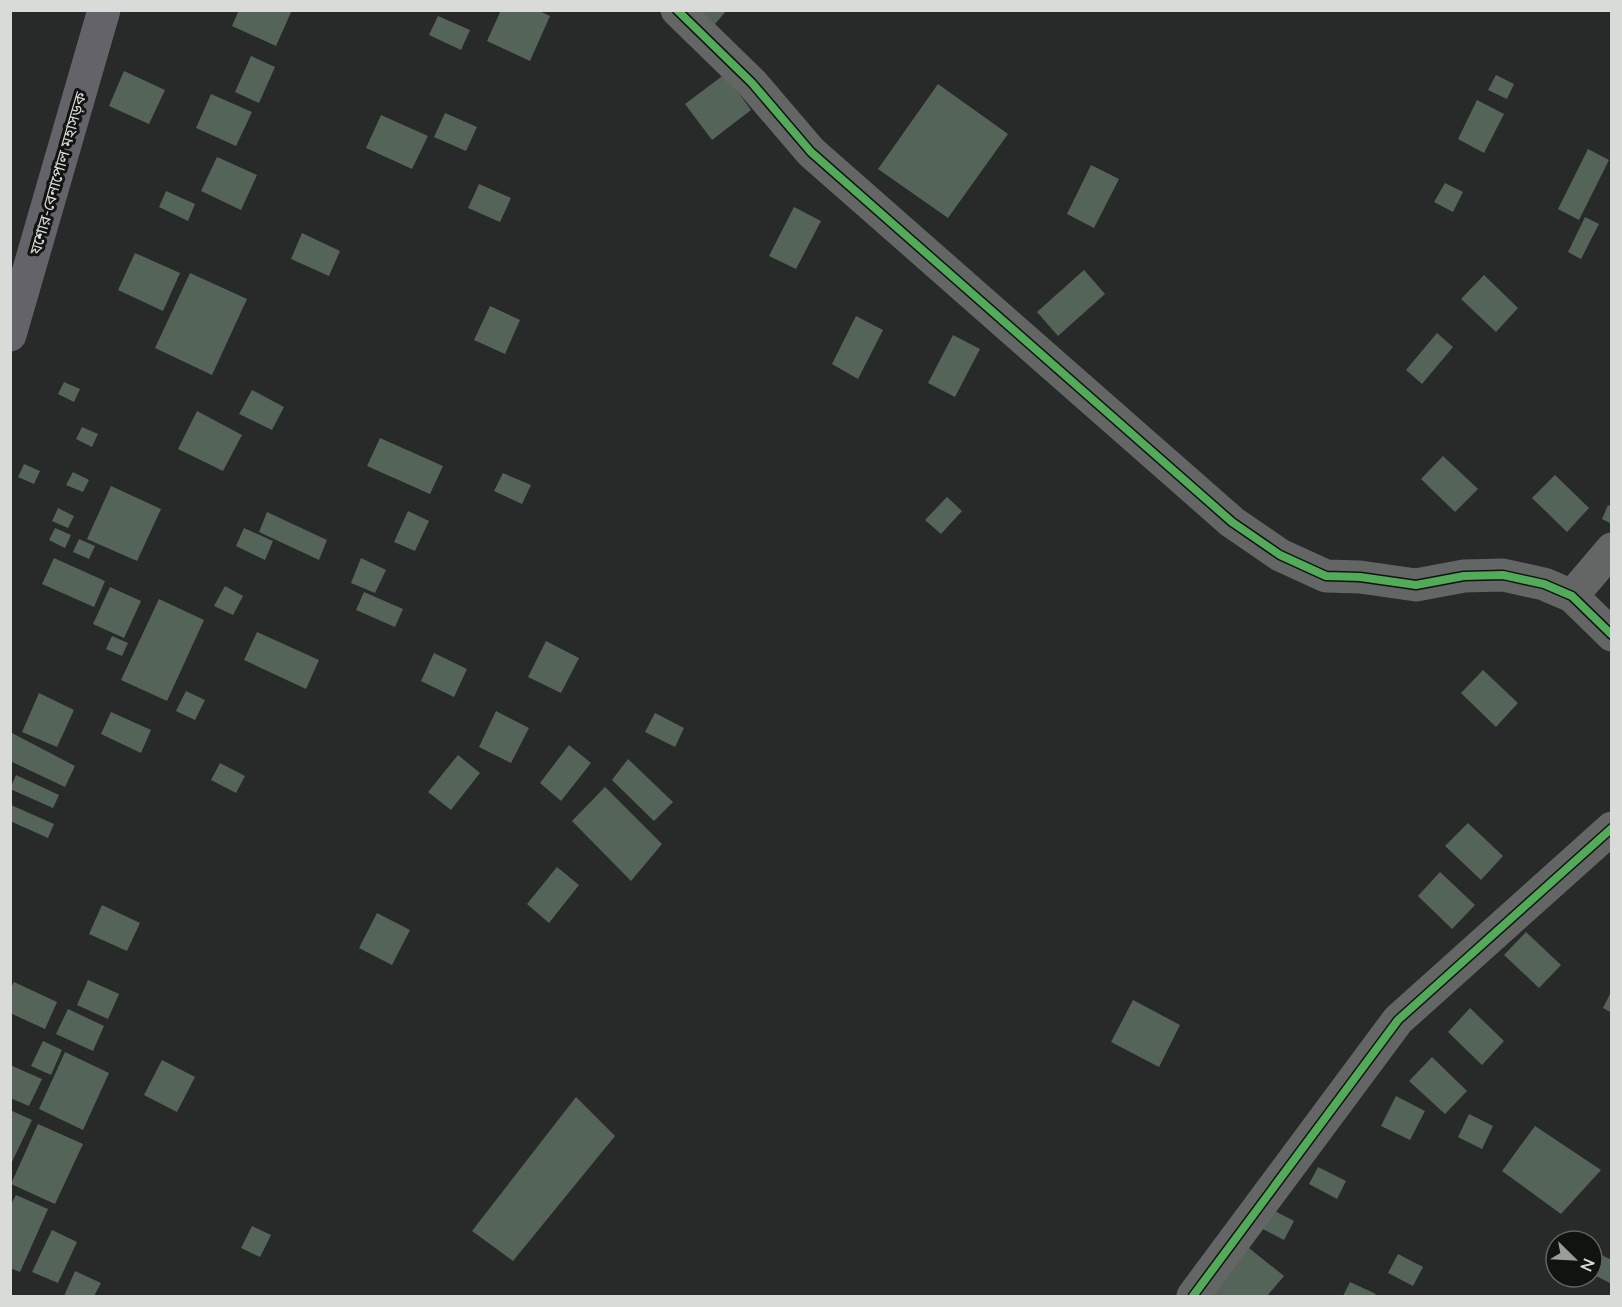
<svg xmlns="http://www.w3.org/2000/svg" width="1622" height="1307" font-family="Lato,'Noto Sans Bengali',sans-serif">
	<rect width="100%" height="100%" fill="#272a28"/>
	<g fill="#546459">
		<path d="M239,10H292L276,46L232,26Z"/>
		<path d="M501,10H537L550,16L530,61L487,41Z"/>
		<path d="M697,10H727L715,24Z"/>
		<path d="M438,16L470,30L461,50L429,35Z"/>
		<path d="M251,56L275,67L259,103L235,92Z"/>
		<path d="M124,71L165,90L149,124L109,106Z"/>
		<path d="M725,74L751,110L712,140L685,104Z"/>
		<path d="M1496,75L1514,84L1507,99L1488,90Z"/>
		<path d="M938,84L1008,134L948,218L878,169Z"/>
		<path d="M211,94L252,112L236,146L196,128Z"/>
		<path d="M1477,100L1504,114L1484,153L1458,139Z"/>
		<path d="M445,113L477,127L466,151L434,137Z"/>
		<path d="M381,115L428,136L412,169L366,148Z"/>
		<path d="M1588,149L1609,160L1579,220L1558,209Z"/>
		<path d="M217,157L257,175L241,210L201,191Z"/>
		<path d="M1091,165L1119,179L1094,228L1067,214Z"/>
		<path d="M1445,183L1463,192L1453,212L1434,202Z"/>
		<path d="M479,184L511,198L500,222L468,208Z"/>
		<path d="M166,191L195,204L188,221L159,207Z"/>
		<path d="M794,207L821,221L796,269L769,256Z"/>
		<path d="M1585,217L1599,224L1581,259L1568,252Z"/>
		<path d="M302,233L340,251L329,276L291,259Z"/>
		<path d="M135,253L180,273L163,311L118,290Z"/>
		<path d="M1084,270L1105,294L1058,336L1037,312Z"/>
		<path d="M190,273L247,299L212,375L155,348Z"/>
		<path d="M1484,275L1518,308L1496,332L1461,299Z"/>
		<path d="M490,306L520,320L505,354L474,340Z"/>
		<path d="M856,316L883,330L858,379L832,364Z"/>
		<path d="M1437,333L1453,347L1422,384L1406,370Z"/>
		<path d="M953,335L980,349L955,397L928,383Z"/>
		<path d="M64,382L80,389L74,402L58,394Z"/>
		<path d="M252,390L284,407L272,430L239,414Z"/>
		<path d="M197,411L242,435L223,471L178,449Z"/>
		<path d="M82,427L98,434L92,447L76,439Z"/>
		<path d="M380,438L443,466L430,494L367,466Z"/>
		<path d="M1443,456L1478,489L1455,512L1421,479Z"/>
		<path d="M24,464L40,471L34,484L18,477Z"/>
		<path d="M73,472L89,480L83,492L66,485Z"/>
		<path d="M503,473L531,485L522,504L494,491Z"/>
		<path d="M1555,475L1589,508L1567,532L1532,498Z"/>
		<path d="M111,486L161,509L137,561L87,539Z"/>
		<path d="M947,497L962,511L941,534L925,520Z"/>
		<path d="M1608,505L1612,507V524L1602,519Z"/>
		<path d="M58,508L74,516L68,528L52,521Z"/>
		<path d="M408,511L429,521L415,551L394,542Z"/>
		<path d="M267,512L327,540L319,560L259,532Z"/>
		<path d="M55,528L71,535L65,548L49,540Z"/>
		<path d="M244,528L273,541L265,560L236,546Z"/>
		<path d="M79,539L95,546L89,559L73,552Z"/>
		<path d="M54,558L105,581L94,607L42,584Z"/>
		<path d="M361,558L386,570L375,593L351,583Z"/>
		<path d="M225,586L243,596L233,615L214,606Z"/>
		<path d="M110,587L141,601L124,638L93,624Z"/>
		<path d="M364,592L403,609L395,627L356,610Z"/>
		<path d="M159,599L204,620L167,701L121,680Z"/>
		<path d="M257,632L319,660L306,689L244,660Z"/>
		<path d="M112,636L128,643L122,656L106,649Z"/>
		<path d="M546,641L579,658L561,693L528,677Z"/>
		<path d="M434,653L467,669L454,697L421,681Z"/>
		<path d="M1483,670L1518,703L1496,727L1461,693Z"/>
		<path d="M186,691L205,700L195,720L176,711Z"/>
		<path d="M39,693L74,710L57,747L22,732Z"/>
		<path d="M496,711L529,728L511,763L479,747Z"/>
		<path d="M111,712L151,730L141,753L101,734Z"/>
		<path d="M655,713L684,728L675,747L645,732Z"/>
		<path d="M10,732L75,766L65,787L10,761Z"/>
		<path d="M569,745L591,763L561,801L540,783Z"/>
		<path d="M458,755L480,773L451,810L428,792Z"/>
		<path d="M628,759L673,802L654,821L612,780Z"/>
		<path d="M220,763L245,776L236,793L211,780Z"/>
		<path d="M16,775L59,795L53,808L10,789Z"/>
		<path d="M605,787L662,844L631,881L572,821Z"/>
		<path d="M11,805L54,824L48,838L10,821Z"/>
		<path d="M1468,823L1503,856L1481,880L1445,846Z"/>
		<path d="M557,867L579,885L549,923L527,904Z"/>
		<path d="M1440,872L1475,905L1452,929L1418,896Z"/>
		<path d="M102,905L140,923L127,951L89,934Z"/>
		<path d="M377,913L410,930L392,965L359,948Z"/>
		<path d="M1526,932L1561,965L1539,988L1504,955Z"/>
		<path d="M88,980L119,994L108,1019L77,1005Z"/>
		<path d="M14,982L57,1002L45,1029L10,1013V989Z"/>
		<path d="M1610,994L1612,995V1013L1603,1008Z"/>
		<path d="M1133,1000L1180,1025L1159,1067L1111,1042Z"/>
		<path d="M1470,1008L1504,1041L1482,1065L1448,1032Z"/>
		<path d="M68,1009L104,1026L93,1051L56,1034Z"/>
		<path d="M43,1041L62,1050L51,1075L31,1066Z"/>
		<path d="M65,1052L109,1073L83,1130L39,1109Z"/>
		<path d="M1432,1057L1467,1091L1445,1114L1409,1081Z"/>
		<path d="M162,1060L195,1077L177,1112L144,1095Z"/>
		<path d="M10,1065L42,1079L29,1106L10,1098Z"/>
		<path d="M1396,1096L1425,1111L1410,1140L1381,1126Z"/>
		<path d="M576,1097L615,1136L513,1261L472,1231Z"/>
		<path d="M10,1110L32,1120L10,1166Z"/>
		<path d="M1469,1114L1493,1126L1482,1149L1458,1137Z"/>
		<path d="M38,1124L83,1144L55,1204L11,1184Z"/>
		<path d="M1535,1126L1601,1170L1561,1214L1502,1171Z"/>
		<path d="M1318,1167L1346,1181L1337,1199L1309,1184Z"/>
		<path d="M16,1195L48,1209L20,1272L10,1268V1206Z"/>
		<path d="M1269,1208L1294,1221L1284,1240L1259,1227Z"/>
		<path d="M252,1226L271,1235L260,1257L241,1248Z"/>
		<path d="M52,1230L77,1242L58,1283L32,1272Z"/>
		<path d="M1249,1248L1284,1276L1267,1296H1210Z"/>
		<path d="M1597,1253L1612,1260V1284L1592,1274V1262Z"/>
		<path d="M1398,1254L1423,1267L1413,1286L1388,1273Z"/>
		<path d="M75,1271L101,1283L94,1296H64Z"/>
		<path d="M1350,1282L1376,1294L1374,1296H1343Z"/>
	</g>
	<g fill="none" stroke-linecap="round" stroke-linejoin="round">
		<g stroke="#636664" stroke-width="33">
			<path d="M677,10L752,83L811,152L1232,522L1280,555L1326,576L1360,577L1416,585L1464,576L1503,575L1544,584L1572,596L1612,635"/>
			<path d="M1572,596L1612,549"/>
			<path d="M1193,1296L1398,1020L1612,828"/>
		</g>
		<path stroke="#646369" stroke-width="33" d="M10,335L104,10"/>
		<defs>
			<g id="cycleway">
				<path d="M677,10L752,83L811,152L1232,522L1280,555L1326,576L1360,577L1416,585L1464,576L1503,575L1544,584L1572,596L1612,635"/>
				<path d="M1193,1296L1398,1020L1612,828"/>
			</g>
		</defs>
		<use href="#cycleway" stroke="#111311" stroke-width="11"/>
		<use href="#cycleway" stroke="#51ab58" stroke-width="8"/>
	</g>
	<g text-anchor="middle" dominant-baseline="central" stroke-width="6" stroke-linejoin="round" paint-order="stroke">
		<g font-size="16" fill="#d8dbd8" stroke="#111311">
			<text transform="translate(57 173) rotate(-74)">যশোর-বেনাপোল মহাসড়ক</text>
		</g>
	</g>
	<rect width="1622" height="1307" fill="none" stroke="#d8dbd8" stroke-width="24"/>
	<g transform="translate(1574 1259) rotate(114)"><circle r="28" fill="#111311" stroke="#616361" stroke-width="1.5"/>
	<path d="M0-4.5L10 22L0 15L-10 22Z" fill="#9a9d9a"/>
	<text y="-9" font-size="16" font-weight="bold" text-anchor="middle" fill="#d8dbd8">N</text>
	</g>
</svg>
